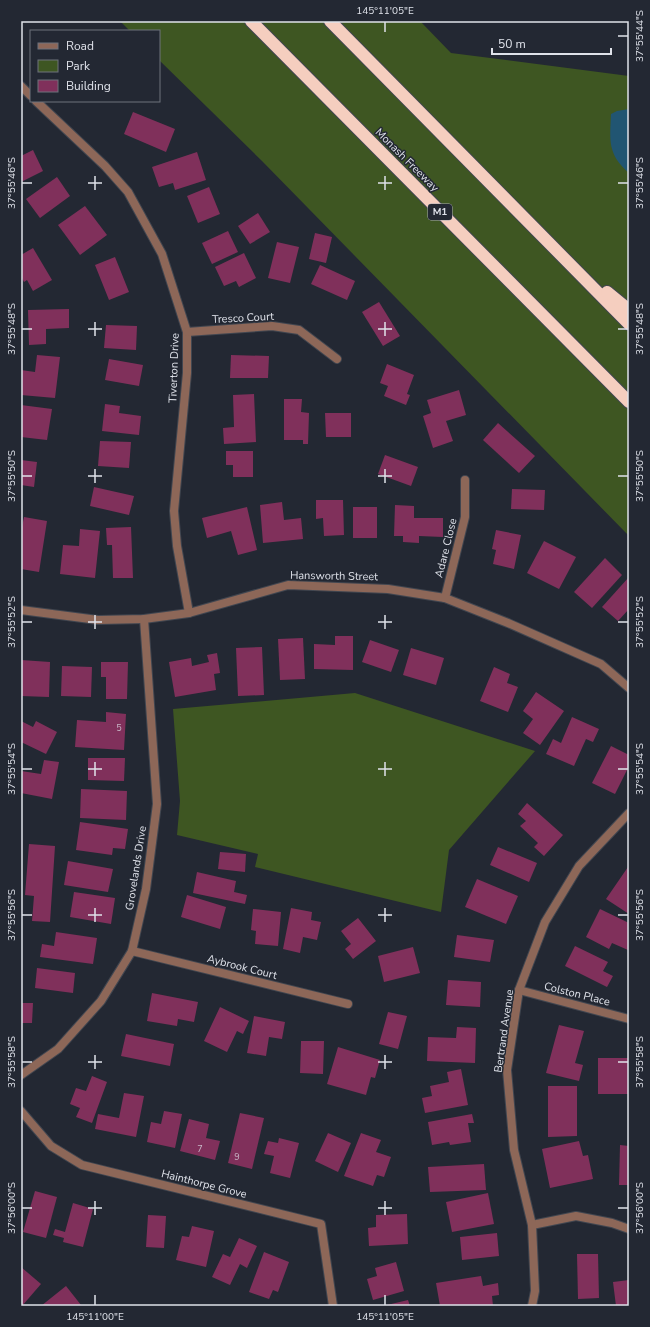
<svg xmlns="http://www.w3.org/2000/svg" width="650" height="1327" font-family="'Nunito Sans',sans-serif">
	<rect width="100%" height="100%" fill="#232833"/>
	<g fill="#3e5622">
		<path d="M120,21H420L451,53L629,76V536L262,161L159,60V31H130Z"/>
		<path d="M355,693L535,751L449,850L441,912L255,867L258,854L177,835L180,801L173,709Z"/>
	</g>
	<path fill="#215572" d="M629,109V173C607,154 610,140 611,114L617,111Z"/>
	<g fill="#80305b">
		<path d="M133,112L175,129L166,152L124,134Z"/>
		<path d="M33,150L43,171L21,182V156Z"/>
		<path d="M197,152L206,180L175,190L173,183L159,187L152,167Z"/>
		<path d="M57,177L70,196L40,218L26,199Z"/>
		<path d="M209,187L220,214L198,223L187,196Z"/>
		<path d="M85,206L107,235L80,255L58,225Z"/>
		<path d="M258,213L270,232L250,244L238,226Z"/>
		<path d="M228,231L238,252L212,264L202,243Z"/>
		<path d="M315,233L332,237L326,263L309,259Z"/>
		<path d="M277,242L299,247L290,283L268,278Z"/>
		<path d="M33,248L52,280L33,291L27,280L24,282L21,276V255Z"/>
		<path d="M244,253L256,278L239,287L236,281L224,286L215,267Z"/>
		<path d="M115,257L129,292L109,300L95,265Z"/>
		<path d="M320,265L355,281L347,300L311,284Z"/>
		<path d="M379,302L400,336L383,346L362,312Z"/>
		<path d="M69,309V328L46,329V344L29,345L28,310Z"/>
		<path d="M106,325L137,326L136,350L104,348Z"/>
		<path d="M37,355L60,357L55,398L21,395V370L35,372Z"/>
		<path d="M231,355L269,356L268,378H230Z"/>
		<path d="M109,359L143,365L139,386L105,380Z"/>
		<path d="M387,364L414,375L407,394L410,395L406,405L384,396L388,386L380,383Z"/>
		<path d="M459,390L466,415L446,421L453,441L433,448L423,416L431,413L427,400Z"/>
		<path d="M254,394L256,442L224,444L223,428L234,427L233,395Z"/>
		<path d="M284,399H302L301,412L309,413L308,444H303V440H284Z"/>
		<path d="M105,404L120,406L119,413L141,416L139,435L102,431Z"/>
		<path d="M21,405L52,409L47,440L21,437Z"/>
		<path d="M325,413H351V437H326Z"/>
		<path d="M498,423L535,456L519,473L483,440Z"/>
		<path d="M100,441L131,442L129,468L98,466Z"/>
		<path d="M226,451H253V477H233V465H226Z"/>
		<path d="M385,455L418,467L411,486L378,474Z"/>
		<path d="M21,460L37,462L34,487L21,485Z"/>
		<path d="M94,487L134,496L129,515L90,506Z"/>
		<path d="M512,489L545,490L544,510L511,509Z"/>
		<path d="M316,500H343L344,535L324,536L323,518L316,519Z"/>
		<path d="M282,502L284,520L301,518L303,539L263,543L260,505Z"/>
		<path d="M395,505L414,506V518H443V537L419,536V543L403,542V536H394Z"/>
		<path d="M247,507L257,550L238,555L231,531L207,538L202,518Z"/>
		<rect x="353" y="507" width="24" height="31"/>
		<path d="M24,517L47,521L39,572L21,569V532Z"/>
		<path d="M131,527L133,578H113L112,545H107L106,528Z"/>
		<path d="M80,529L100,531L95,578L60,574L63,545L79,546Z"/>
		<path d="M496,530L521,535L514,569L493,564L496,550L492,549Z"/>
		<path d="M544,541L576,557L559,589L527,573Z"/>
		<path d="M605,558L622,575L592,608L574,592Z"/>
		<path d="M629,577V609L618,621L602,607Z"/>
		<path d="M335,636H353V670L314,669V644L335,645Z"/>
		<path d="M303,638L305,679L280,680L278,639Z"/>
		<path d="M370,640L399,650L391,672L362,662Z"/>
		<path d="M262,647L264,695L238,696L236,648Z"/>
		<path d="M411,648L444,658L436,685L403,675Z"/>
		<path d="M217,653L220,673L214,674L216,690L175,697L169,662L191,658L192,666L209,662L207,655Z"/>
		<path d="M21,660L50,662L49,697L21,696Z"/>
		<path d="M101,662H128L127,699H106V677H101Z"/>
		<path d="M62,666L92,667L91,697L61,696Z"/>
		<path d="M494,667L510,674L507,683L518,687L508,712L480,701Z"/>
		<path d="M536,692L564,711L540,745L523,733L533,719L523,711Z"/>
		<path d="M106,712L126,714L124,750L75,747L77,720L106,722Z"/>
		<path d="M572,717L599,729L593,742L586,739L574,766L546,754L553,739L561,743Z"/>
		<path d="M21,721L33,727L36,721L57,732L46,754L21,742Z"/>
		<path d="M611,746L629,755V766L615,794L592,783Z"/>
		<path d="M88,758H125L124,781L88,780Z"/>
		<path d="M44,760L59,762L52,799L21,793V771L41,774Z"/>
		<path d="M81,789L127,791L126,820L80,818Z"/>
		<path d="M527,803L563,835L544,856L534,847L538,843L520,826L526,821L518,814Z"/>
		<path d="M80,822L128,829L125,849L113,848L112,855L76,850Z"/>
		<path d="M29,844L55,846L50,922L32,921L34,896L25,895Z"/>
		<path d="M498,847L537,863L529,882L490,865Z"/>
		<path d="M220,852L246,854L245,872L218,869Z"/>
		<path d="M68,861L113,869L108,892L64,885Z"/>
		<path d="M628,867L629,868V914L606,899Z"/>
		<path d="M197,872L236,881L234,892L247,895L245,904L193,893Z"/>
		<path d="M477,879L518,896L506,924L465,907Z"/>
		<path d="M74,892L115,898L111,924L70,917Z"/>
		<path d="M187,895L226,907L220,929L181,917Z"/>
		<path d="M291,908L312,912L311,920L321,922L317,940L303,937L300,953L283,949Z"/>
		<path d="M253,909L281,912L278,946L255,944L256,931L251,930Z"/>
		<path d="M600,909L629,923L628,950L612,943L609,949L586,937Z"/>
		<path d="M358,918L376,941L353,959L345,949L351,944L341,931Z"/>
		<path d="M56,932L97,938L93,964L40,957L42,944L54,946Z"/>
		<path d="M457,935L494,940L490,962L454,957Z"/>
		<path d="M575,946L608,962L603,971L613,976L607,987L565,966Z"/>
		<path d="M413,947L420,973L384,982L378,956Z"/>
		<path d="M37,968L75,973L73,993L35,988Z"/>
		<path d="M448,980L481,982L480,1007L446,1005Z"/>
		<path d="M152,993L198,1002L194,1022L178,1019L177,1026L147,1021Z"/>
		<path d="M21,1003H33L32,1023H21Z"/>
		<path d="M220,1007L249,1021L243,1034L237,1031L227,1052L204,1041Z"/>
		<path d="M388,1012L407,1016L398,1049L379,1044Z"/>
		<path d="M254,1016L285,1022L282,1039L269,1037L266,1056L247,1053Z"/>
		<path d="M559,1025L584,1031L575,1063L583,1065L579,1081L546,1073Z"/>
		<path d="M457,1027L476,1028L475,1063L427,1061L428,1037L456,1038Z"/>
		<path d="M126,1034L174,1044L170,1066L121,1056Z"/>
		<path d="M301,1041H324L323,1074L300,1073Z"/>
		<path d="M338,1047L380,1060L375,1078L371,1077L366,1095L327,1084Z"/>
		<rect x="598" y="1058" width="30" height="36"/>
		<path d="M461,1069L468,1105L425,1113L422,1098L432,1096L430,1086L449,1082L447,1072Z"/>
		<path d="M92,1076L107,1082L92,1123L76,1117L80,1108L70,1104L76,1088L86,1091Z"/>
		<path d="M548,1086H577V1136L548,1137Z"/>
		<path d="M124,1093L144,1096L136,1137L95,1129L98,1114L119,1118Z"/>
		<path d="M164,1111L182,1114L175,1148L147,1142L151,1122L161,1124Z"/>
		<path d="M240,1113L264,1118L252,1169L228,1163Z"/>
		<path d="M472,1114L474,1123H468L471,1142L450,1145L449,1142L432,1145L428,1122Z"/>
		<path d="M189,1119L209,1124L206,1138L220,1141L215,1160L180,1151Z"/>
		<path d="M328,1133L351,1143L338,1172L315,1161Z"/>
		<path d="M361,1133L381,1140L376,1152L391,1157L384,1177L377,1175L373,1186L344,1176Z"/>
		<path d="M279,1138L299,1143L290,1178L270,1173L274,1156L264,1154L268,1141L278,1143Z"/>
		<path d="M579,1141L583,1156L588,1155L593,1179L550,1188L542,1149Z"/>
		<path d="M620,1145L629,1146V1185H619Z"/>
		<path d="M484,1164L486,1190L430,1192L428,1167Z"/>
		<path d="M35,1191L57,1197L46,1238L23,1232Z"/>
		<path d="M488,1193L494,1224L452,1232L446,1202Z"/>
		<path d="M73,1203L93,1209L83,1247L63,1242L64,1238L53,1235L55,1229L65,1232Z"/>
		<path d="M407,1214L408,1244L369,1246L368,1228L376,1227V1215Z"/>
		<path d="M148,1215L166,1216L164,1248L146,1247Z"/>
		<path d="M192,1226L214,1231L206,1267L176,1260L182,1236L189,1237Z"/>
		<path d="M497,1233L499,1256L462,1260L460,1237Z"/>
		<path d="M239,1238L257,1246L247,1268L240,1264L230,1285L212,1277L223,1254L230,1257Z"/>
		<path d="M264,1252L289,1262L278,1292L273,1290L269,1299L249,1292Z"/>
		<path d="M577,1254H598L599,1298L578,1299Z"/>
		<path d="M396,1262L404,1291L373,1300L367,1279L377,1276L375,1268Z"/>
		<path d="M21,1267L41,1284L22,1306H21Z"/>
		<path d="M481,1276L483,1286L498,1283L499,1295L492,1296L493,1306H440L436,1283Z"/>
		<path d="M629,1280V1306H616L613,1282Z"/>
		<path d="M66,1286L81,1305L41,1306Z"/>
		<path d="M408,1300L410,1306H387V1305Z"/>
	</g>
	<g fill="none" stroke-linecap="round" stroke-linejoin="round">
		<defs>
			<g id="street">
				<path d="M21,86L31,96"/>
				<path d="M36,101L105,166L128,192L162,254L187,332V373L174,511L177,546L189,613"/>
				<path d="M187,332L272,326L299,330L337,359"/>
				<path d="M445,598L465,517V480"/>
				<path d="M21,610L98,620L144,619L189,613L288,585L388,589L445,598L508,623L601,664L629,688"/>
				<path d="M132,951L348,1004"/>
				<path d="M519,990L629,1019"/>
				<path d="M21,1075L58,1049L101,1001L132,951L146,889L157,804L144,619"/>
				<path d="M21,1111L51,1146L82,1165L321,1224L333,1306"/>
				<path d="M532,1225L576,1216L612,1223L629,1229"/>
				<path d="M532,1306L535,1291L532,1225L514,1150L507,1070L519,990L545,922L579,866L629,813"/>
			</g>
			<g id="highway">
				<path d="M251,21L629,402"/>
				<path d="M330,21L629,324"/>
				<path d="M607,292L629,310"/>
			</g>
		</defs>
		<use href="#street" stroke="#414650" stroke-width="10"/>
		<use href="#highway" stroke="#414650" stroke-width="14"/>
		<use href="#street" stroke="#8d6758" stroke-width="8"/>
		<use href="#highway" stroke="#f5cebf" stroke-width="12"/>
	</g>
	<path fill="none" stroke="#dfe2ea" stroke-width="1.5" d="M385,22V32M618,36H628M95,176V190M385,176V190M22,183H32M88,183H102M378,183H392M618,183H628M95,322V336M385,322V336M22,329H32M88,329H102M378,329H392M618,329H628M95,469V483M385,469V483M22,476H32M88,476H102M378,476H392M618,476H628M95,615V629M385,615V629M22,622H32M88,622H102M378,622H392M618,622H628M95,762V776M385,762V776M22,769H32M88,769H102M378,769H392M618,769H628M95,908V922M385,908V922M22,915H32M88,915H102M378,915H392M618,915H628M95,1055V1069M385,1055V1069M22,1062H32M88,1062H102M378,1062H392M618,1062H628M95,1201V1215M385,1201V1215M22,1208H32M88,1208H102M378,1208H392M618,1208H628M95,1295V1305M385,1295V1305"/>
	<g text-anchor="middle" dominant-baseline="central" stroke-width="3" stroke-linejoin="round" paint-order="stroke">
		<g font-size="9" fill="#c7b6c6">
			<text x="119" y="728">5</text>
			<text x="200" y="1149">7</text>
			<text x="237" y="1157">9</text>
		</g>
		<rect fill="#232833" stroke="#a7aab3" stroke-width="1" x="428" y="204" width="24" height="16" rx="3"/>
		<g font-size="10" font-weight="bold" fill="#dfe2ea">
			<text x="440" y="212">M1</text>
		</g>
		<g font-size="11" fill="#dfe2ea" stroke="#232833">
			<text transform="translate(407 160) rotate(45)">Monash Freeway</text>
			<text transform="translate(243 318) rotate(-3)">Tresco Court</text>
			<text transform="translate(174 368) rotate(-88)">Tiverton Drive</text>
			<text transform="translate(446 548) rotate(-76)">Adare Close</text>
			<text transform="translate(334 576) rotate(1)">Hansworth Street</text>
			<text transform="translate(136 868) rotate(-81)">Grovelands Drive</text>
			<text transform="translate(242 967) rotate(14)">Aybrook Court</text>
			<text transform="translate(577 994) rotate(14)">Colston Place</text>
			<text transform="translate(504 1031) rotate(-82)">Bertrand Avenue</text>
			<text transform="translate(204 1184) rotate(14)">Hainthorpe Grove</text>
		</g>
	</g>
	<rect width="650" height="1327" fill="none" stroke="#232833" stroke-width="44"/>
	<rect x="30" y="30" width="130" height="72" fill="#232833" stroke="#6e727c"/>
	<rect x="38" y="43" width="20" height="6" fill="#8d6758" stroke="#6e727c"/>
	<text x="66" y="50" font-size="12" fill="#dfe2ea">Road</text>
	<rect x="38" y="60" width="20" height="12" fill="#3e5622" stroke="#6e727c"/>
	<text x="66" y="70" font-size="12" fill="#dfe2ea">Park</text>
	<rect x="38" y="80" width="20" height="12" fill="#80305b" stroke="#6e727c"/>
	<text x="66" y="90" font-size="12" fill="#dfe2ea">Building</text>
	<path d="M492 48v6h119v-6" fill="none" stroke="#dfe2ea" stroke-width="2"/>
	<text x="498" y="48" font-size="12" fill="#dfe2ea" stroke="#232833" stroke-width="3" paint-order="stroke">50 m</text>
	<rect x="22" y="22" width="606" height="1283" fill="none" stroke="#dfe2ea" stroke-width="1.5"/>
	<g font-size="10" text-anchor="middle" fill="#dfe2ea">
		<text x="385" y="14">145°11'05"E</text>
		<text transform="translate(639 36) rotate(-90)" y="4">37°55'44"S</text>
		<text transform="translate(11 183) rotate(-90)" y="4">37°55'46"S</text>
		<text transform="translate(639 183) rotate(-90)" y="4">37°55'46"S</text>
		<text transform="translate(11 329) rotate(-90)" y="4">37°55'48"S</text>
		<text transform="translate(639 329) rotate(-90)" y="4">37°55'48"S</text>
		<text transform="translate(11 476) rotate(-90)" y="4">37°55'50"S</text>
		<text transform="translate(639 476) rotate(-90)" y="4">37°55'50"S</text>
		<text transform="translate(11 622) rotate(-90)" y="4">37°55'52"S</text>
		<text transform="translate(639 622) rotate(-90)" y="4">37°55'52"S</text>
		<text transform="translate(11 769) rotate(-90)" y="4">37°55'54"S</text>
		<text transform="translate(639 769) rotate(-90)" y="4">37°55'54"S</text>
		<text transform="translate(11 915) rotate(-90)" y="4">37°55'56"S</text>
		<text transform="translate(639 915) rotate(-90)" y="4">37°55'56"S</text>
		<text transform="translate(11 1062) rotate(-90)" y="4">37°55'58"S</text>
		<text transform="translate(639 1062) rotate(-90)" y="4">37°55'58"S</text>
		<text transform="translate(11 1208) rotate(-90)" y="4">37°56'00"S</text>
		<text transform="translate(639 1208) rotate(-90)" y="4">37°56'00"S</text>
		<text x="95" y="1320">145°11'00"E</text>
		<text x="385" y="1320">145°11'05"E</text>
	</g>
</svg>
